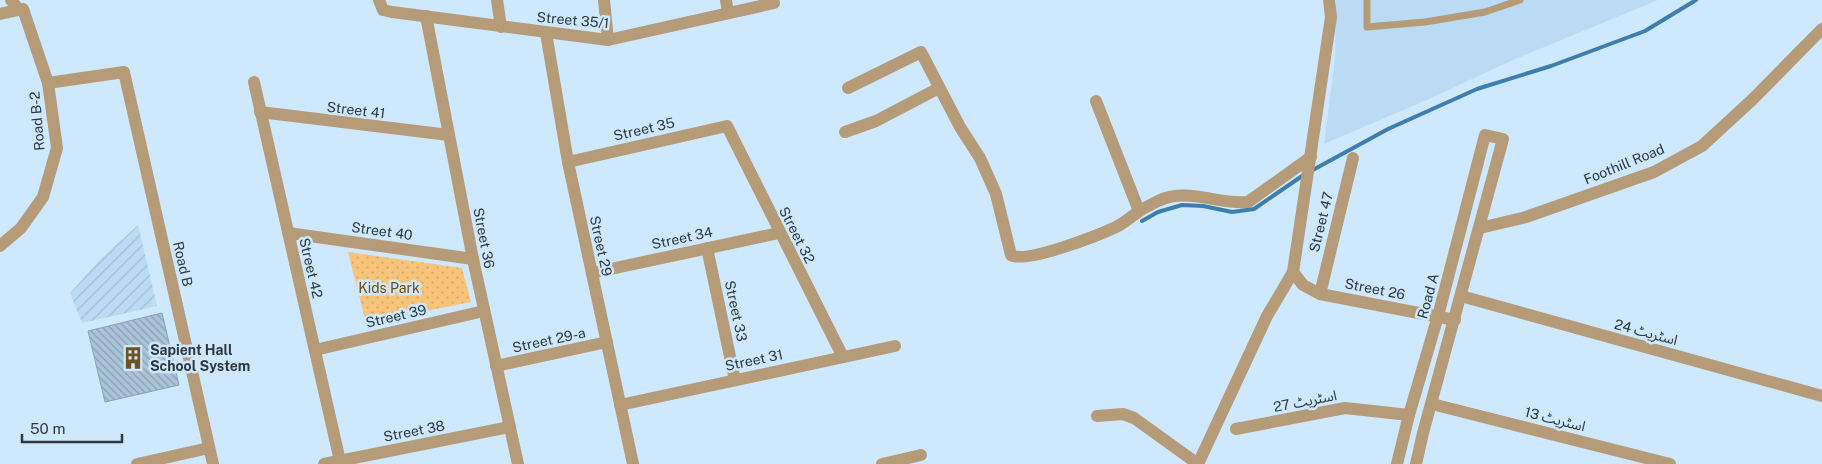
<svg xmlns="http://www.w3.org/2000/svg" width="1822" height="464" font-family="'Public Sans','Noto Sans Arabic',sans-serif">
	<defs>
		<pattern id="industrial-furrows" width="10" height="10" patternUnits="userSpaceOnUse" patternTransform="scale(1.25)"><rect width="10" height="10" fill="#bbdbf4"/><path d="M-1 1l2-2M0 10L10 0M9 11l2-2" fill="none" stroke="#a1bdd2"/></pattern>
		<pattern id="park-dots" width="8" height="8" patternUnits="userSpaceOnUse" patternTransform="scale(1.25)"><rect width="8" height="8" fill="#f7c47a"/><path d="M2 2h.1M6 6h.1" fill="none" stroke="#d4a96b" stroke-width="1.8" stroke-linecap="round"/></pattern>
		<pattern id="building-back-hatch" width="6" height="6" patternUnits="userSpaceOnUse" patternTransform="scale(1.25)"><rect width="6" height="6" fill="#abc4d9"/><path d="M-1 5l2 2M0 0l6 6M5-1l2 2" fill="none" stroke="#8ca0b1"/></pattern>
	</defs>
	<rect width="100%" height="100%" fill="#cee8fe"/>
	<path fill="#bbdbf4" d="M1336,0H1658L1513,60L1429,99L1324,144L1335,58Z"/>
	<path fill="url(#industrial-furrows)" d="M138,225L157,306L82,323L70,293L99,261Z"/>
	<path fill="url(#park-dots)" d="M348,252L462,268L471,302L366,323Z"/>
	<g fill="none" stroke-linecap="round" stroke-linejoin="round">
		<g stroke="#3d7eae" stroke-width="4">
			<path d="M1311,171L1388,129L1477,89L1551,66L1645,31L1696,0"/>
			<path d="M1142,221L1158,212L1182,205L1203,206L1232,212L1254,209L1305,174"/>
		</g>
	</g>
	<path fill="url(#building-back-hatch)" stroke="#8aa2b6" d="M162,313L179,385L105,402L88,331Z"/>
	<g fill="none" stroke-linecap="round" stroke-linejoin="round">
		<path stroke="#b59b78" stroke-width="7" d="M1367,0V27L1425,22L1485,12L1520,0"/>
		<g stroke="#b59b78" stroke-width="12">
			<path d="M11,0L19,10"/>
			<path d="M379,0L383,10L392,12L608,40L774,3"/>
			<path d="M497,0L501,27"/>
			<path d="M604,0L608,40"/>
			<path d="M726,0L728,13"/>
			<path d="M0,14L23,9L48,83L57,148L43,197L21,228L0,246"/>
			<path d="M426,16L473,259L518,464"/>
			<path d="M546,33L568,162L633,464"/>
			<path d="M254,82L340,461"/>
			<path d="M48,83L124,72L213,464"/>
			<path d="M848,88L921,52L960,127L980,158L996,194L1011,255C1026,264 1099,235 1116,227C1124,223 1131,217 1138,212C1144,208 1152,204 1158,201C1188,187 1217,205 1248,202L1311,157"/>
			<path d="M1096,101L1139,211"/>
			<path d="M260,112L449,135"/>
			<path d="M845,132L876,121L939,88"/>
			<path d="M568,162L727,126L843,357"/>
			<path d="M1480,228L1526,217L1654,172L1702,146L1753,99L1822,29"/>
			<path d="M288,233L473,259"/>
			<path d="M707,248L735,380"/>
			<path d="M1293,272L1303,285L1320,294L1455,320"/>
			<path d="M592,273L779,233"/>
			<path d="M1320,294L1353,158"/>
			<path d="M1461,296L1822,396"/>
			<path d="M315,350L484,311"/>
			<path d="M496,366L607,342"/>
			<path d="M1432,404L1670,464"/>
			<path d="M620,405L895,346"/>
			<path d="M1097,416L1123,414L1134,418L1198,464"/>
			<path d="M1236,429L1345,408L1409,415"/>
			<path d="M137,464L209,448"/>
			<path d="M324,464L510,427"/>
			<path d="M882,464L921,455"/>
			<path d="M1198,464L1267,316L1293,272L1331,17L1329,0"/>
		</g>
		<path stroke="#b59b78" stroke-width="12" d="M1397,464L1409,415L1438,316L1485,135L1503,139L1423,433L1416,464"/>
	</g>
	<defs>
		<symbol id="building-bare" viewBox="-9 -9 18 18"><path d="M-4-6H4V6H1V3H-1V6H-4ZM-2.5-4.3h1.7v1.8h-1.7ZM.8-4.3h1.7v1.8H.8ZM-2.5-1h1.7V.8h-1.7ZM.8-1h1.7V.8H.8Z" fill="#6e5125" stroke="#cee8fe" stroke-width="2.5" paint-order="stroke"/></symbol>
	</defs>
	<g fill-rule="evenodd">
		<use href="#building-bare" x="117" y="342" width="32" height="32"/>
	</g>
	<g text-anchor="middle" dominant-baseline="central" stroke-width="5" stroke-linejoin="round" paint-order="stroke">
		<g font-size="14" fill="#2e3840" stroke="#cee8fe">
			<text transform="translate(573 20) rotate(5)">Street 35/1</text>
			<text transform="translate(356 110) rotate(7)">Street 41</text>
			<text transform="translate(37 121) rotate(-95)">Road B-2</text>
			<text transform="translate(644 129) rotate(-13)">Street 35</text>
			<text transform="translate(1624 164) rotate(-22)">Foothill Road</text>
			<text transform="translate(1321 222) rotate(-76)">Street 47</text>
			<text transform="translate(382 231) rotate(8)">Street 40</text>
			<text transform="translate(797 235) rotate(63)">Street 32</text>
			<text transform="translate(484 238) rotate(79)">Street 36</text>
			<text transform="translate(682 238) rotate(-12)">Street 34</text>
			<text transform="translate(601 246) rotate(78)">Street 29</text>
			<text transform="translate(183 264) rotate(77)">Road B</text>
			<text transform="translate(311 268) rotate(77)">Street 42</text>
			<text transform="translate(1375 289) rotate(11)">Street 26</text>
			<text transform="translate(1428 296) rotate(-75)">Road A</text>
			<text transform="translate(736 311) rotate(78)">Street 33</text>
			<text transform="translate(396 316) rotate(-13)">Street 39</text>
			<text transform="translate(1646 332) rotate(15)">اسٹریٹ 24</text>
			<text transform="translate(549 340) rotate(-12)">Street 29-a</text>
			<text transform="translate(754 360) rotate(-12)">Street 31</text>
			<text transform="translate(1305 401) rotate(-11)">اسٹریٹ 27</text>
			<text transform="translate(1555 419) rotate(14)">اسٹریٹ 13</text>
			<text transform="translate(414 431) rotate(-11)">Street 38</text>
		</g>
		<g font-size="14" fill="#744d01" stroke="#cee8fe">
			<text x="389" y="288">Kids Park</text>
		</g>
		<g font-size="14" font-weight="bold" fill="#2e3840" stroke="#cee8fe" text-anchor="start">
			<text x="150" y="350">Sapient Hall<tspan x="150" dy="16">School System</tspan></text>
		</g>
	</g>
	<path d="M22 434v8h100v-8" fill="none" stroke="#2e3840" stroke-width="2.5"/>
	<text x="30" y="434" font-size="15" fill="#2e3840" stroke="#cee8fe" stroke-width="4" paint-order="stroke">50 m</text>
</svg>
